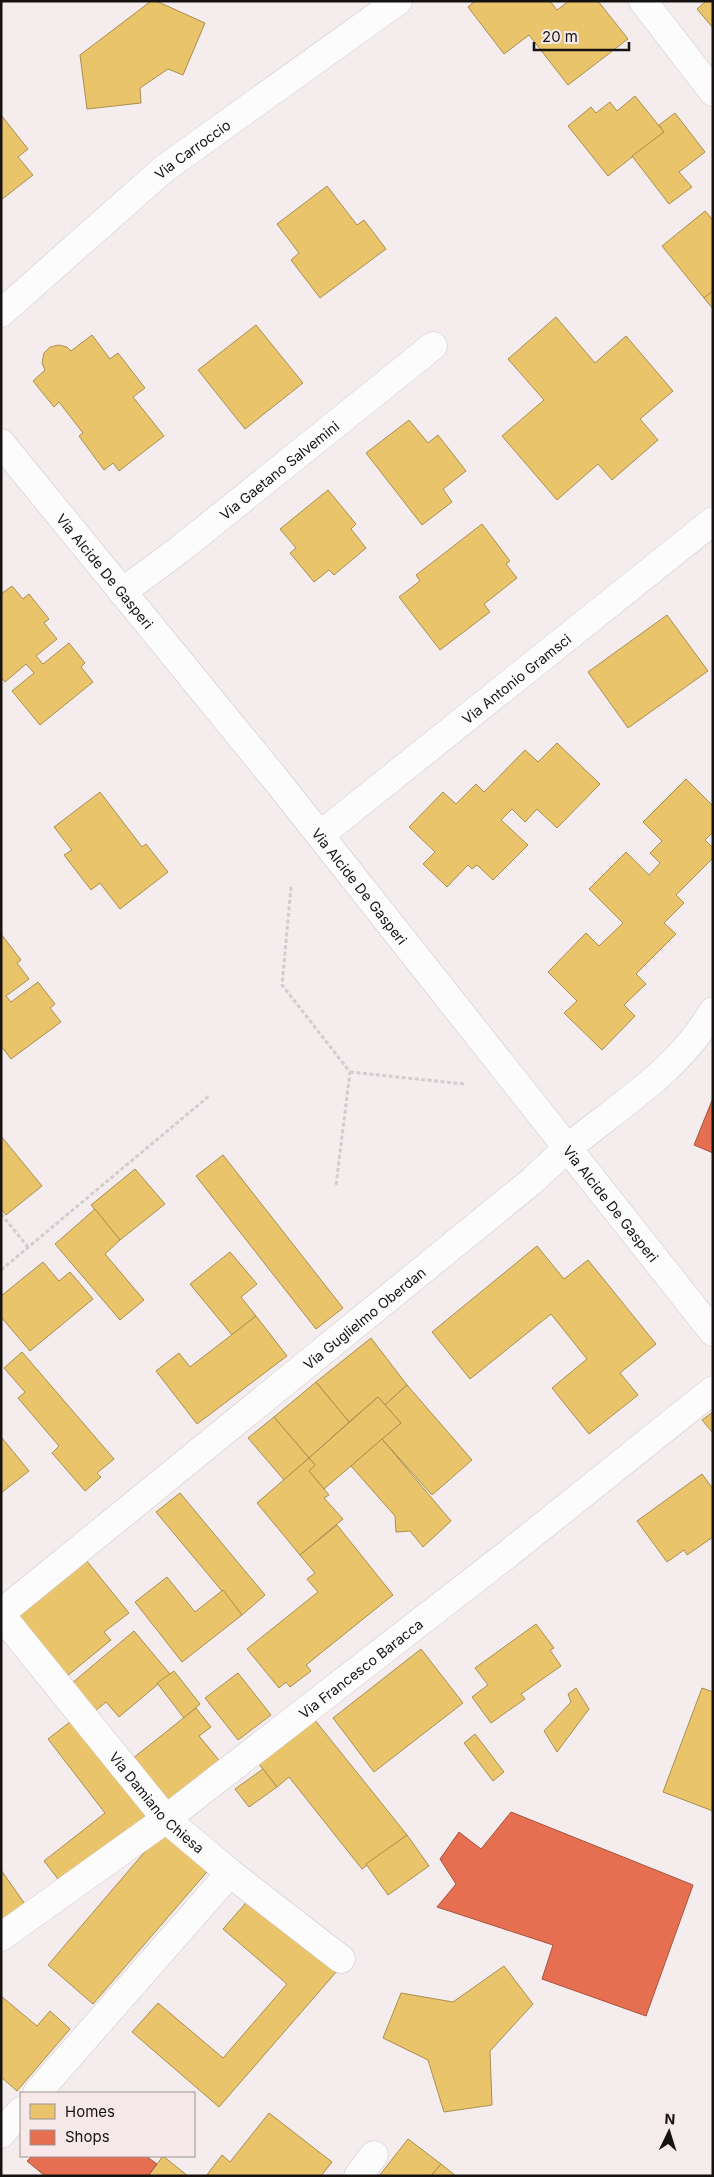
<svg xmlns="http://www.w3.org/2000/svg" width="714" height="2177" font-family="Inter,sans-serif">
	<rect width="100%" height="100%" fill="#f4eced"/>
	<g fill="#e9c46a" stroke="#aa8f50">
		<path d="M151,1H156L205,23L183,75L168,69L140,88L141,103L87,109L80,55Z"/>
		<path d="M475,1H550L557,10L569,1H598L628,39L568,85L529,35L504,54L468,7Z"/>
		<path d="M706,1H713V28L697,9Z"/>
		<path d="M635,96L664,132L608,176L568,126L591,107L596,113L610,102L617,111Z"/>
		<path d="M675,113L705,152L679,172L692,187L669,204L632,156L664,132L659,125Z"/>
		<path d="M1,115L28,149L18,157L33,175L1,200Z"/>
		<path d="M327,186L357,225L364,220L386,249L320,298L291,260L299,253L277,224Z"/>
		<path d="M705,211L713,220V291L704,298L662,246Z"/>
		<path d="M713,291V309L704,298Z"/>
		<path d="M556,317L595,363L626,336L673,391L640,419L658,440L612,480L598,464L557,500L502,436L544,400L508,359Z"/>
		<path d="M256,325L303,383L245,429L198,370Z"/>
		<path d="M92,335L110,359L118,353L145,388L133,397L164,436L119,471L113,463L104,470L79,436L83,433L59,402L54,407L33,381L45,370L42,363L44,353L50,347L59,345L67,347L71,351Z"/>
		<path d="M409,420L428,443L438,435L466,471L443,489L452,502L422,525L366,453Z"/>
		<path d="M328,490L356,524L351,529L366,548L334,575L329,570L314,582L290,553L296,548L280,529Z"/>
		<path d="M482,524L510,561L506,564L517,578L484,604L490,612L440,650L399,597L420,581L416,575Z"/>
		<path d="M12,586L23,599L29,594L49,619L44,623L57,639L36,656L43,664L69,643L85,663L81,667L93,682L40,725L12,691L34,673L26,664L5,682L1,677V594Z"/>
		<path d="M667,615L708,671L628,728L588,672Z"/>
		<path d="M557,743L600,784L557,828L537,809L525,822L512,809L501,820L528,845L493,880L477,865L472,869L468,865L447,887L423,864L435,852L409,827L443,792L456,804L476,784L484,792L525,750L538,762Z"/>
		<path d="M686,779L713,806V832L705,840L713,848V858L676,895L684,903L664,923L676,934L636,974L646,984L624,1005L635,1016L602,1050L564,1013L577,1001L548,972L586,933L599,946L623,923L589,889L626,852L649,875L660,863L650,853L662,841L643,822Z"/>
		<path d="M100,792L142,847L146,844L168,872L120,909L100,883L91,890L64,855L72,850L54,827Z"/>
		<path d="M1,934L21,960L17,963L29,979L6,996L11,1002L38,982L55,1004L50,1008L61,1022L11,1059L1,1046Z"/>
		<path d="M1,1136L42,1186L6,1215L1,1209Z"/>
		<path d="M223,1155L343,1308L316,1329L196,1176Z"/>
		<path d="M135,1169L165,1204L120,1240L91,1205Z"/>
		<path d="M95,1209L120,1240L105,1254L144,1300L120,1320L55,1244Z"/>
		<path d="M537,1246L564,1279L588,1260L656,1344L620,1373L638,1395L589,1434L552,1388L587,1359L551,1314L470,1379L432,1332Z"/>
		<path d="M230,1252L257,1284L241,1297L256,1316L232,1335L190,1284Z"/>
		<path d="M43,1262L59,1281L70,1272L93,1299L30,1351L1,1317V1296Z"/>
		<path d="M256,1316L287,1356L197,1424L156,1371L179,1353L190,1367Z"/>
		<path d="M371,1338L407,1385L385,1405L378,1397L349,1422L316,1382Z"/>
		<path d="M22,1352L114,1459L97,1473L101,1477L85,1491L52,1453L59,1446L18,1398L25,1392L4,1368Z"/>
		<path d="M316,1382L349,1422L309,1458L274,1417Z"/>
		<path d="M407,1385L472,1460L432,1495L382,1439L401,1423L385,1405Z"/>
		<path d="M378,1397L401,1423L324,1489L309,1471L315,1465L309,1458Z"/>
		<path d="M713,1412V1433L702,1420Z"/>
		<path d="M274,1417L309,1458L284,1480L248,1438Z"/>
		<path d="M2,1438L29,1471L1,1493V1439Z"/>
		<path d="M382,1439L451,1521L423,1547L410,1531L396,1532L395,1516L351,1466Z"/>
		<path d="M309,1458L315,1465L309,1471L329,1495L324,1498L343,1519L300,1555L257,1503Z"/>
		<path d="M702,1474L713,1489V1537L687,1555L684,1550L667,1562L637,1521Z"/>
		<path d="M180,1493L265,1595L242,1615L156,1512Z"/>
		<path d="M337,1525L393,1595L306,1665L311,1671L290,1687L286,1682L279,1688L247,1649L318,1592L307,1579L315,1573L300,1555Z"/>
		<path d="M86,1560L129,1613L104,1632L111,1640L67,1676L18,1615Z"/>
		<path d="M167,1577L195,1612L223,1590L242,1615L182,1662L135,1602Z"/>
		<path d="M536,1624L554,1648L550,1650L561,1666L521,1694L525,1699L491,1723L472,1697L488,1685L475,1668Z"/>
		<path d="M134,1631L170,1674L119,1717L106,1702L95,1711L72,1683Z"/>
		<path d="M421,1649L463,1703L374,1772L333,1718Z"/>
		<path d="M174,1671L200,1704L184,1718L157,1683Z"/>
		<path d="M238,1673L271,1715L238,1740L205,1698Z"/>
		<path d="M576,1688L589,1709L557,1752L544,1731L571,1702L568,1694Z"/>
		<path d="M702,1688L713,1692V1811L663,1792Z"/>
		<path d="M196,1708L211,1727L199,1736L223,1765L170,1806L132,1759Z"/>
		<path d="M75,1718L154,1819L65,1888L44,1861L105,1813L48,1739Z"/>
		<path d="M314,1719L407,1835L362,1869L289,1777L277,1787L258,1763Z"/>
		<path d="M475,1734L504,1772L493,1781L464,1743Z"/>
		<path d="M263,1769L277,1787L249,1807L235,1789Z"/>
		<path d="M166,1827L212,1866L93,2004L48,1965Z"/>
		<path d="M407,1835L429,1866L388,1895L366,1864Z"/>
		<path d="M1,1870L32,1914L1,1935Z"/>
		<path d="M251,1897L337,1971L219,2107L132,2032L158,2003L223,2058L287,1984L223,1929Z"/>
		<path d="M504,1966L533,2004L490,2051L492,2105L444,2112L428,2060L383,2038L401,1993L453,2002Z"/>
		<path d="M1,1996L37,2026L50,2011L70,2029L17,2091L1,2077Z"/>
		<path d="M269,2113L332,2162L321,2176H206L222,2155L230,2162Z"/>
		<path d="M408,2139L441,2164L431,2176H379Z"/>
		<path d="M163,2156L188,2176H148Z"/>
		<path d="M441,2164L456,2176H431Z"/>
	</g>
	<g fill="#e76f51" stroke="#a8533e">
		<path d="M713,1098V1153L694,1145Z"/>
		<path d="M511,1812L693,1885L646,2016L542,1979L553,1945L437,1907L456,1884L440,1859L459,1832L481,1849Z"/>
		<path d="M32,2156H146L157,2164L148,2176H45L27,2161Z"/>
	</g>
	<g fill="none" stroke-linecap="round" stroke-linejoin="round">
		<defs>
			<g id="minor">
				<path d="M643,1L713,92"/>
				<path id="s1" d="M1,313L165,168L398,1"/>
				<path id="s2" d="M1,443L277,781L713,1332"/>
				<path id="s3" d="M122,592L179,550L433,346"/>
				<path id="s4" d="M320,835L713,521"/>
				<path id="s5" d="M1,1613L532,1181C544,1170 556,1158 569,1147C620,1105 679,1070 713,1011"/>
				<path id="s6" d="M1,1615L166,1819L230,1873L341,1959"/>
				<path id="s7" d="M1,1937L166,1819L509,1553L713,1390"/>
				<path d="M37,2093L230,1873"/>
				<path d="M1,2134L21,2111"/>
				<path d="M358,2176L374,2155"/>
			</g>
		</defs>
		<use href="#minor" stroke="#cdc8c8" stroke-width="29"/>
		<g stroke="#d1cecf" stroke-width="3" stroke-dasharray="4 2.5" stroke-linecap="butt">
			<path d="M291,887L282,985L350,1072L336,1185"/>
			<path d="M350,1072L464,1084"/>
			<path d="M1,1214L28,1247"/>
			<path d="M1,1270L209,1096"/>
		</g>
		<use href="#minor" stroke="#fdfcfc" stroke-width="28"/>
	</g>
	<g text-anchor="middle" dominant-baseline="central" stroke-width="5" stroke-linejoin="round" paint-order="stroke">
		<g font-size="14" fill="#161212" stroke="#f7e9ea">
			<text stroke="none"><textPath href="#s1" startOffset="252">Via Carroccio</textPath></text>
			<text stroke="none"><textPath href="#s3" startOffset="199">Via Gaetano Salvemini</textPath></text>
			<text stroke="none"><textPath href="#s2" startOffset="165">Via Alcide De Gasperi</textPath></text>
			<text stroke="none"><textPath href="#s4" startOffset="251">Via Antonio Gramsci</textPath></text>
			<text stroke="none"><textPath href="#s2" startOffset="570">Via Alcide De Gasperi</textPath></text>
			<text stroke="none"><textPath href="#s2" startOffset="975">Via Alcide De Gasperi</textPath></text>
			<text stroke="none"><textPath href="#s5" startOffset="468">Via Guglielmo Oberdan</textPath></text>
			<text stroke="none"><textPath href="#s7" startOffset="449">Via Francesco Baracca</textPath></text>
			<text stroke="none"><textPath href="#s6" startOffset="244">Via Damiano Chiesa</textPath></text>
		</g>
	</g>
	<rect width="714" height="2177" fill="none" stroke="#161212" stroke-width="5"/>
	<rect x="20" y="2092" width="175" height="65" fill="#f7e9ea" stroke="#9d9394"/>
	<rect x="30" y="2104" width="25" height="15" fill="#e9c46a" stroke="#9d9394"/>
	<text x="65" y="2117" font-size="15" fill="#161212">Homes</text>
	<rect x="30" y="2130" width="25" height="15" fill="#e76f51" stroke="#9d9394"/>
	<text x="65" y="2142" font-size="15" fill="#161212">Shops</text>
	<g transform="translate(669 2132) rotate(4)" stroke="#f7e9ea" stroke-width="4" paint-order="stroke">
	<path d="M0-4L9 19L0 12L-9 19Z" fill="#161212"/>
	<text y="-8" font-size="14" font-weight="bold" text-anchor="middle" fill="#161212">N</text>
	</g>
	<path d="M534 42v8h95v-8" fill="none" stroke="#161212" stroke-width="2.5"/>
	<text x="542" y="42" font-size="15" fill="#161212" stroke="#f7e9ea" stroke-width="4" paint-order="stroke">20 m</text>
</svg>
